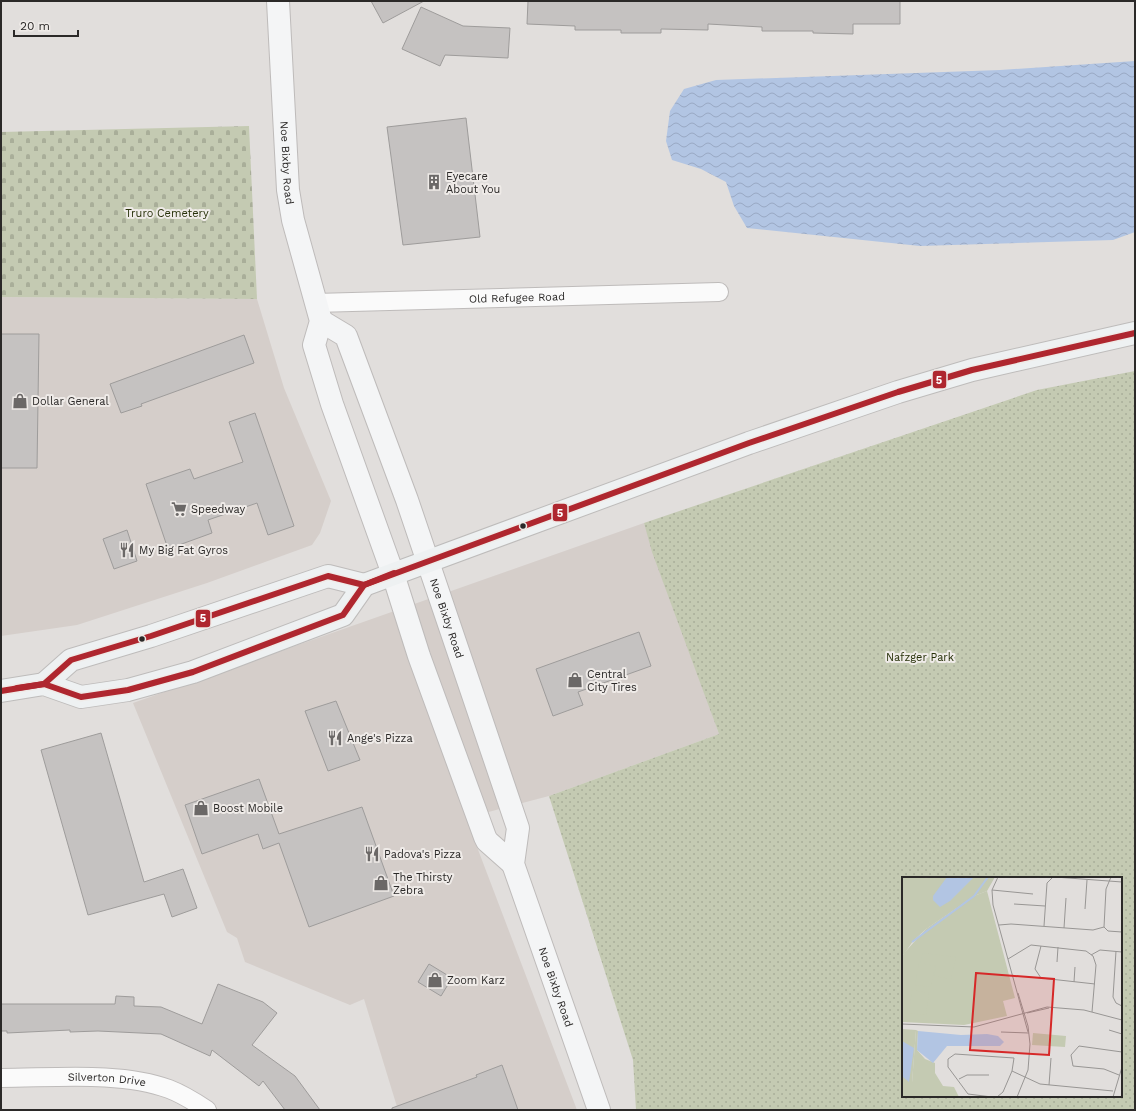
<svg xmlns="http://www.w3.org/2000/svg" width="1136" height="1111" font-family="'Work Sans',sans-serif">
	<defs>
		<pattern id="cemetery-stones" width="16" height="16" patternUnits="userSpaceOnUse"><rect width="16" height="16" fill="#c4cab2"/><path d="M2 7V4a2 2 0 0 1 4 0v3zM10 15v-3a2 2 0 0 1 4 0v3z" fill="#a9ae99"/></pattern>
		<pattern id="park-dots" width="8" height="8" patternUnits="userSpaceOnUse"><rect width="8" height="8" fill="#c4cab2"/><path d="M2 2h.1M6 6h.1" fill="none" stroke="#a9ae99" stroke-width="1.8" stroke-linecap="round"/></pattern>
		<pattern id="water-waves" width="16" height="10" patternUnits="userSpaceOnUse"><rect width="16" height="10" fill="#b2c5e3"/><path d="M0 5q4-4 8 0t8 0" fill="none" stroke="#99a9c3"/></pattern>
	</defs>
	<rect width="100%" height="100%" fill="#e1dedc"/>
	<g fill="#d5ceca">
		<path d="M1,297L257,299L284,388L331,501L320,533L312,545L207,583L77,625L1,636Z"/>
		<path d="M644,523L719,734L549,796L466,818L577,1110H398L364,999L350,1005L245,962L237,938L227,932L133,703Z"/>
	</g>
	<path fill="url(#cemetery-stones)" d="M249,126L257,299L1,297V132Z"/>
	<path fill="url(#park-dots)" fill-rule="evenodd" d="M1135,371V1110H636L633,1060L549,796L719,734L652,552L644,523L1037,390ZM903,878H1121V1096H903Z"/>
	<path fill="url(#water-waves)" d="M1135,61V232L1113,240L920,246L747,228L734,206L726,182L701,169L672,160L666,141L670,111L684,89L716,80L1000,70Z"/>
	<g fill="#c5c2c1" stroke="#9e9c9b">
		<path d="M371,1H424L383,23Z"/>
		<path d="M528,1H900V24H853V34L813,33V31H762V27L708,24V30L661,29V33H621V30H575V26L527,24Z"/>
		<path d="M421,7L463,26L510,28L508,58L445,55L440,66L402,49Z"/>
		<path d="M466,118L480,237L403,245L387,127Z"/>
		<path d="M1,334H39L37,468H1Z"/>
		<path d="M244,335L254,363L141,404L142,406L121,413L110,384Z"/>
		<path d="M255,413L294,526L268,535L257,503L208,520L212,533L168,549L146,484L190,469L194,479L243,462L229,422Z"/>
		<path d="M127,530L137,561L114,569L103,539Z"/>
		<path d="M639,632L651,666L578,692L583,705L553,716L536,669Z"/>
		<path d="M336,701L360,760L328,771L305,711Z"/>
		<path d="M101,733L144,882L183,869L197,908L172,917L164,894L88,915L41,750Z"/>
		<path d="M259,779L279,834L362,807L394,896L309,927L279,843L263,849L258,834L202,854L185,805Z"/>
		<path d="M429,964L452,978L441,996L418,982Z"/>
		<path d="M218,984L263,1002L277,1013L252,1045L295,1076L320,1110H285L263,1081L259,1086L212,1050L210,1056L161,1034L98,1031L70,1032V1030L7,1033V1031H1V1004H115L116,996L134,997V1006L161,1007L202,1024Z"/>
		<path d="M502,1065L518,1110H392V1108L477,1077L476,1075Z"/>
	</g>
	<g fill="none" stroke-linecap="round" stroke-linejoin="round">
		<defs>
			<g id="street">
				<path id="s1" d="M315,303L719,292"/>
				<path id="s2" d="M1,1078C53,1078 121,1071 169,1089C182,1094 195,1102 207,1110"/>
			</g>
			<g id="secondary">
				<path id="s3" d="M278,1L288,190L293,220L321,321L314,345L332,404L393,574L419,656L485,837L487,841L513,864"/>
				<path id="s4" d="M321,321L346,336L407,500L518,828L513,864L599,1110"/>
			</g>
			<g id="primary">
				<path d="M44,684L71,660L151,636L328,576L364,585"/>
				<path d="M1,691L44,684L81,697L128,690L193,672L343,615L364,585L749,443L898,392L972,370L1135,333"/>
			</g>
		</defs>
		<use href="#street" stroke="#bebbba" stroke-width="20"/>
		<use href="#secondary" stroke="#bebbba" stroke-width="24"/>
		<use href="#primary" stroke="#bebcbb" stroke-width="24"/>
		<use href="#street" stroke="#fafafa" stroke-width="18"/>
		<use href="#secondary" stroke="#f4f5f6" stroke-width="22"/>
		<use href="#primary" stroke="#eef1f2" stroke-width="22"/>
		<defs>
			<g id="bus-1">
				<path d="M17,688L44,684L71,660L151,636L328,576L364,585L394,573"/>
				<path d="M1,691L44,684L81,697L128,690L193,672L343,615L364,585L749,443L898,392L972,370L1135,333"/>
			</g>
		</defs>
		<use href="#bus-1" stroke="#efebe8" stroke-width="9"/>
		<use href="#bus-1" stroke="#af272f" stroke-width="6"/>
	</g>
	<defs>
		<symbol id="building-bare" viewBox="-9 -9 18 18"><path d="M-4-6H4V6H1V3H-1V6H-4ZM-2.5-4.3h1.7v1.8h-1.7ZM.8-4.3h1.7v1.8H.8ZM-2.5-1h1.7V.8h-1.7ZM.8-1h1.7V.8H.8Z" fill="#6b6867" stroke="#efebe8" stroke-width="2.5" paint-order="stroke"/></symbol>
		<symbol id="shop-bare" viewBox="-9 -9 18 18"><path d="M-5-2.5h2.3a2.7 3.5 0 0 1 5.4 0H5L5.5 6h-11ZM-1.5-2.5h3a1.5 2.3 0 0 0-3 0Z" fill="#6b6867" stroke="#efebe8" stroke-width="2.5" paint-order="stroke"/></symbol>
		<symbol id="supermarket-bare" viewBox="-9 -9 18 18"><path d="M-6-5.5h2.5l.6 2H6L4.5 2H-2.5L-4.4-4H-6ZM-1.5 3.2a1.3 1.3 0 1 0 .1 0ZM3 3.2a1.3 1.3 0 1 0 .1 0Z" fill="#6b6867" stroke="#efebe8" stroke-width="2.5" paint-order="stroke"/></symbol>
		<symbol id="restaurant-bare" viewBox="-9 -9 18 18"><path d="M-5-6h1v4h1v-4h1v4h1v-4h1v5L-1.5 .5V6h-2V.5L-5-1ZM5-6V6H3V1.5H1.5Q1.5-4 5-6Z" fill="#6b6867" stroke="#efebe8" stroke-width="2.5" paint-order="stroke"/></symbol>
	</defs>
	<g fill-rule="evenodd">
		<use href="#building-bare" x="423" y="171" width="22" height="22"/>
		<use href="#shop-bare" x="9" y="390" width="22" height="22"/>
		<use href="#supermarket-bare" x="168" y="498" width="22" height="22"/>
		<use href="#restaurant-bare" x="116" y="539" width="22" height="22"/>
		<use href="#shop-bare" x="564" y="669" width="22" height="22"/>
		<use href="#restaurant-bare" x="324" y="727" width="22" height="22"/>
		<use href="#shop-bare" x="190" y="797" width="22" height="22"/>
		<use href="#restaurant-bare" x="361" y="843" width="22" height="22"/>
		<use href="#shop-bare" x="370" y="872" width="22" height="22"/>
		<use href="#shop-bare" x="424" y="969" width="22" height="22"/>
	</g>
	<g fill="#2b2928" stroke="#efebe8" stroke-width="1.5">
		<circle cx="523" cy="526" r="3.5"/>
		<circle cx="142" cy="639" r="3.5"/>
	</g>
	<g text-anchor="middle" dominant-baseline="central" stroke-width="4" stroke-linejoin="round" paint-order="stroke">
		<g font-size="11" fill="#2b2928" stroke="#efebe8">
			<text stroke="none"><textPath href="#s3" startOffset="162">Noe Bixby Road</textPath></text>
			<text stroke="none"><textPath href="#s1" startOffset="202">Old Refugee Road</textPath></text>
			<text stroke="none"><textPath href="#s4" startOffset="329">Noe Bixby Road</textPath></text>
			<text stroke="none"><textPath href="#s4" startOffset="717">Noe Bixby Road</textPath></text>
			<text stroke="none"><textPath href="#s2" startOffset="106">Silverton Drive</textPath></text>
		</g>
		<g font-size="11" fill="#2b2928" stroke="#efebe8" text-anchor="start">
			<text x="446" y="176">Eyecare<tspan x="446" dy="13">About You</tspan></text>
			<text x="32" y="401">Dollar General</text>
			<text x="191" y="509">Speedway</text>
			<text x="139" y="550">My Big Fat Gyros</text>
			<text x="587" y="674">Central<tspan x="587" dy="13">City Tires</tspan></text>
			<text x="347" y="738">Ange's Pizza</text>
			<text x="213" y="808">Boost Mobile</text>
			<text x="384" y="854">Padova's Pizza</text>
			<text x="393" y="877">The Thirsty<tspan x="393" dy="13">Zebra</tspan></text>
			<text x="447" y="980">Zoom Karz</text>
		</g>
		<g font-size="11" fill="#273109" stroke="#efebe8">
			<text x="167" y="213">Truro Cemetery</text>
			<text x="920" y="657">Nafzger Park</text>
		</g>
	</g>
	<g transform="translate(902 877)">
		<rect width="220" height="220" fill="#e1dedc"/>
		<path d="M0,0H93L85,14L72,19L24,52L11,64L0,80ZM14,153L16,154L15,173L23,182L33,186V196L41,209L52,210L57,220H0V206H10Z" fill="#c4cab2"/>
		<path d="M131,156L164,159L163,170L130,168Z" fill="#c4cab2"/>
		<path d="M85,14L113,121L101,124L105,139L62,148L0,145V80L3,75L24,52L72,19ZM0,152L14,153L10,206H0Z" fill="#c4cab2"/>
		<path d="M21,76L54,80L49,102L32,99L34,89L18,86ZM17,86L33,89L29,110L13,108ZM10,113L27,116L24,138L7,136Z" fill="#c4cab2"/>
		<path d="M45,0H72L48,24L38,30L31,23V19ZM16,154L59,158L85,157L96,159L102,165L98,169H45L31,186L15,173ZM0,164L12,171L7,205L1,200Z" fill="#b2c5e3"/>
		<path fill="none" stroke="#b2c5e3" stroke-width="2" d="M10,65L72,19L86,0"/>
		<path fill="none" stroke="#989694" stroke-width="1" d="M96,0L90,13L91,28L126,155M153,0L220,5M90,13L131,17M112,27L143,29M183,32L185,3M97,48L109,47L191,53L202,50M142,49L145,6L151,0M202,50L204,12L209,0M202,50L206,54L220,55M162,51L164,21M139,69L133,92L139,101L193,107M214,74L211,120L214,126L220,129M189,78L198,73L220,75M106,82L129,68L184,74L191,79L194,88L190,135M155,85L156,70M172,105L173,90M125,136L147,131M0,147L72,150L145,130L182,133L220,143M207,153L220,157M99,155L127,156M110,194L138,207L211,214M217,198L202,192L171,189L169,178L177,169L220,175M57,202L65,198H87M147,208L149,181M90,220L66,217L46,190V182L53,177L112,181M95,220L101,215L110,194L112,181M115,220L126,193L128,167L126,149L116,116M211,220L220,190"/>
		<path fill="#d62828" fill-opacity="0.15" stroke="#d62828" stroke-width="2" d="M74,96L152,102L147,178L68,173Z"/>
		<rect width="220" height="220" fill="none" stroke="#2b2928" stroke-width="2"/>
	</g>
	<g stroke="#efebe8" stroke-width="1.5">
		<rect x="932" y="370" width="15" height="19" rx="4" fill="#af272f"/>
		<rect x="552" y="503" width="16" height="19" rx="4" fill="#af272f"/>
		<rect x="195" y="609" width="16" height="19" rx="4" fill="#af272f"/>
	</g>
	<g font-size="11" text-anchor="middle" font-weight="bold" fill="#fff">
		<text x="939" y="384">5</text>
		<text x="560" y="517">5</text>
		<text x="203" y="622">5</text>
	</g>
	<rect width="1136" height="1111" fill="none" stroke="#2b2928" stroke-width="4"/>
	<path d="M14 30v6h64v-6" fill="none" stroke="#2b2928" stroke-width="2"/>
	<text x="20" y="30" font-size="12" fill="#2b2928" stroke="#efebe8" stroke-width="3" paint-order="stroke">20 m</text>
</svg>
